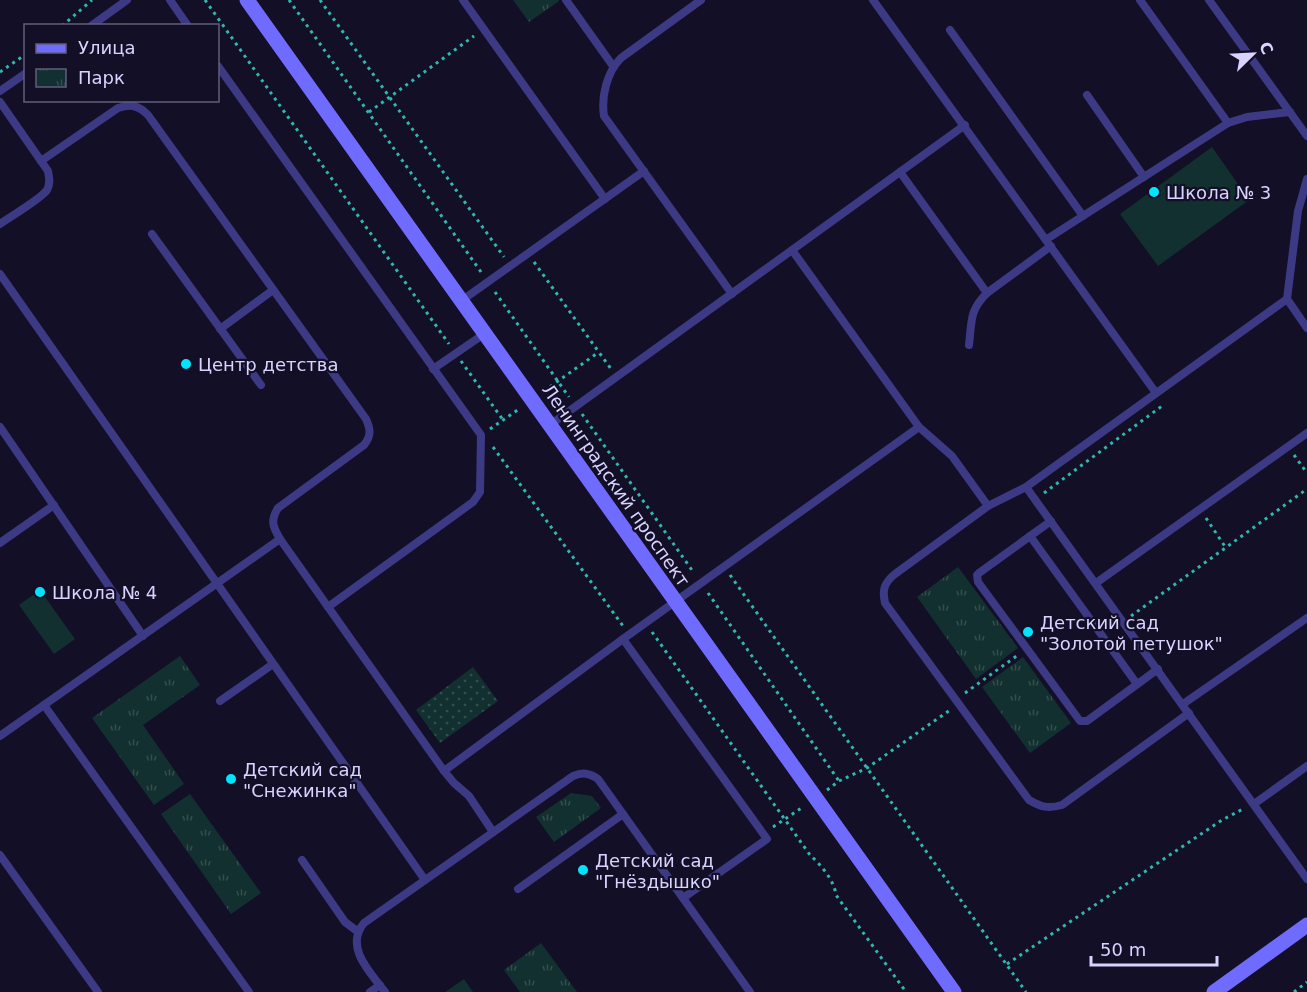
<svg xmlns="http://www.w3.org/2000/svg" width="1307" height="992" font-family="'DejaVu Sans',sans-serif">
	<defs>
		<pattern id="grass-dots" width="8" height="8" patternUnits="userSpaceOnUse" patternTransform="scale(1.5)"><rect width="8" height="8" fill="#12302f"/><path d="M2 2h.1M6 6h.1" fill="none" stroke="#344d4e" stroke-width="1.8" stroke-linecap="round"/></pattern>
		<pattern id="park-tufts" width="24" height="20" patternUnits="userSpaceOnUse" patternTransform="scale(1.5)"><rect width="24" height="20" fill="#12302f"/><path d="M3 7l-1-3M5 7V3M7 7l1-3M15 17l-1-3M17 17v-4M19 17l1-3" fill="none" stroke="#344d4e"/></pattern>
	</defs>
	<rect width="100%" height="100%" fill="#130f26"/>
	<path fill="url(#grass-dots)" d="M473,667L498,701L440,743L416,710Z"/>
	<g fill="url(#park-tufts)">
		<path d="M513,0H559V1L529,22Z"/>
		<path d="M958,567L1018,648L976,679L917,597Z"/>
		<path d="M180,656L200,685L143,725L184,784L154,805L92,718Z"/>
		<path d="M1023,657L1071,723L1030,753L982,687Z"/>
		<path d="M571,793L592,796L601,808L554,842L536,817Z"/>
		<path d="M190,794L261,893L231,914L161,814Z"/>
		<path d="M541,943L577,992H520L504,970Z"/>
	</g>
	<g fill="#12302f">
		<path d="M1212,147L1249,200L1158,266L1120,214Z"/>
		<path d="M40,590L75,639L54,654L19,605Z"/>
		<path d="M464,979L473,992H445Z"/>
	</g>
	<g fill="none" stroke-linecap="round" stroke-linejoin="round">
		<g stroke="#2fb8b0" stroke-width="3" stroke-dasharray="3 4.5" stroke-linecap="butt">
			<path d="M205,0L449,344"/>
			<path d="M289,0L481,272"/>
			<path d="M320,0L504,257"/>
			<path d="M62,26L92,0"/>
			<path d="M0,72L26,54"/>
			<path d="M369,112L474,36"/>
			<path d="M534,262L611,369"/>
			<path d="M495,292L569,397"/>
			<path d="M461,361L503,420"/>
			<path d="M544,391L599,352"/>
			<path d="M582,414L694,573"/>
			<path d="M490,429L519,409"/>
			<path d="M493,447L623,626"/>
			<path d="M1294,455L1307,473"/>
			<path d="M1044,493L1162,406"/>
			<path d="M1206,518L1226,548"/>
			<path d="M730,575L1026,992"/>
			<path d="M708,593L839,781"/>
			<path d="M1131,616L1307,489"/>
			<path d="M652,632L810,855C821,865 834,880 836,895L906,992"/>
			<path d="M965,693L1018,655"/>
			<path d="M827,790L839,781L867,768L950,710"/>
			<path d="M773,827L803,807"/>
			<path d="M1007,964L1222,820L1243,809"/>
			<path d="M1294,992L1307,982"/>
		</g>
		<g stroke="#3d3a85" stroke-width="8">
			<path d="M170,0L188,26"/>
			<path d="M463,0L605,199"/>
			<path d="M566,0L613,66"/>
			<path d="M701,0L621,58C607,72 601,96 604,116L732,294"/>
			<path d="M873,0L1156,393"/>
			<path d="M1140,0L1228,123"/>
			<path d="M1209,0L1307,136"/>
			<path d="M91,26L127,0"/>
			<path d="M950,30L1083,216"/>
			<path d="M218,66L481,435L480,492L473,502L328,607"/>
			<path d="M0,91L26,73"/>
			<path d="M1087,95L1144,177"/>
			<path d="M0,102L48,171C49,177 51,183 47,190C41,199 11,216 0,224"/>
			<path d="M41,161L118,108C131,104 138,105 148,115L366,419C371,430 371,436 364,445L278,508C270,521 273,527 280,539L444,771L454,783L469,796L493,832"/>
			<path d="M900,172L987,293L1051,246"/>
			<path d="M1307,179L1298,211L1287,299L1307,328"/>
			<path d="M152,234L261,385"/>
			<path d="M1047,239L1228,123L1247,117L1290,112"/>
			<path d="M792,250L919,427"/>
			<path d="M0,274L425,880"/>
			<path d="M461,301L644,171"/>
			<path d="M220,329L273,290"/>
			<path d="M969,345C972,321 969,311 987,293"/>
			<path d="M433,369L484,334"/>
			<path d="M550,425L965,125"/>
			<path d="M0,427L143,636"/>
			<path d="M1026,487L1287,299"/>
			<path d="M988,506L895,574C884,583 882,590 885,603L1029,800C1041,807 1048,809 1062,805L1189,713"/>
			<path d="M1051,521L979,573L977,575L978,582L1080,721H1087L1158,669"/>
			<path d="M1030,536L1137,684"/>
			<path d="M0,543L54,505"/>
			<path d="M1096,583L1307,433"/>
			<path d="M220,701L273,664"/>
			<path d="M1183,704L1307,618"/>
			<path d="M44,705L249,992"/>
			<path d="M0,736L280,539"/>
			<path d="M444,771L623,639"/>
			<path d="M1254,804L1307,766"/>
			<path d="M0,855L98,992"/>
			<path d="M302,860L345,922L357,931"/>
			<path d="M518,889L623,814"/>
			<path d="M683,898L767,839L623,639L919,427L952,456L988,506L1026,487L1307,879"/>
			<path d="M370,992L380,985"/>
			<path d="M385,992C370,972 344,947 364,923L573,776C583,772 589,773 598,779L750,992"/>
		</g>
		<g stroke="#6f6bff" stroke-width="15">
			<path d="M247,0L954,992"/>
			<path d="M1214,992L1307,925"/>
		</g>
	</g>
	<g fill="#00e5ff" stroke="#130f26" stroke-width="2">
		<circle cx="1154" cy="192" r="6"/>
		<circle cx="186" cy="364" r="6"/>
		<circle cx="40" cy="592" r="6"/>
		<circle cx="1028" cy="632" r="6"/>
		<circle cx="231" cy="779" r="6"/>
		<circle cx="583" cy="870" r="6"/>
	</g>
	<g text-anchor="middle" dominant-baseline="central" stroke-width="4.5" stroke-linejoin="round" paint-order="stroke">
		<g font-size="18" fill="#d9d4ff" stroke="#130f26" text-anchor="start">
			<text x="1166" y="192">Школа № 3</text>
			<text x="198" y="364">Центр детства</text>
			<text x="52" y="592">Школа № 4</text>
			<text x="1040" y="622">Детский сад<tspan x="1040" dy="21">"Золотой петушок"</tspan></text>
			<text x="243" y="769">Детский сад<tspan x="243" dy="21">"Снежинка"</tspan></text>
			<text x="595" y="860">Детский сад<tspan x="595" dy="21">"Гнёздышко"</tspan></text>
		</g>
		<g font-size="18" fill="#d9d4ff" stroke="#130f26">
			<text transform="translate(616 485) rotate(55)">Ленинградский проспект</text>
		</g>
	</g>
	<rect x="24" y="24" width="195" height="78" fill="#130f26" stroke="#625e7d" stroke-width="1.5"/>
	<rect x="36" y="44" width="30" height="9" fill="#6f6bff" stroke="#625e7d" stroke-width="1.5"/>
	<text x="78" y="54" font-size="18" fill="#d9d4ff">Улица</text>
	<rect x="36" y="69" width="30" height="18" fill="url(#park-tufts)" stroke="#625e7d" stroke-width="1.5"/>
	<text x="78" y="84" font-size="18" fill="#d9d4ff">Парк</text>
	<g transform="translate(1253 54) rotate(66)" stroke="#130f26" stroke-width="4.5" paint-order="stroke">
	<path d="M0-4.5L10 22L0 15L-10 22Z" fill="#d9d4ff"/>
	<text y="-9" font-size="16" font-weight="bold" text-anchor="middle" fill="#d9d4ff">С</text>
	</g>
	<path d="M1091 956v9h126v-9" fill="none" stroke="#d9d4ff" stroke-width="3"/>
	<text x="1100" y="956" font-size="18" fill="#d9d4ff" stroke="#130f26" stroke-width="4.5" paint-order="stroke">50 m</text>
</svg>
